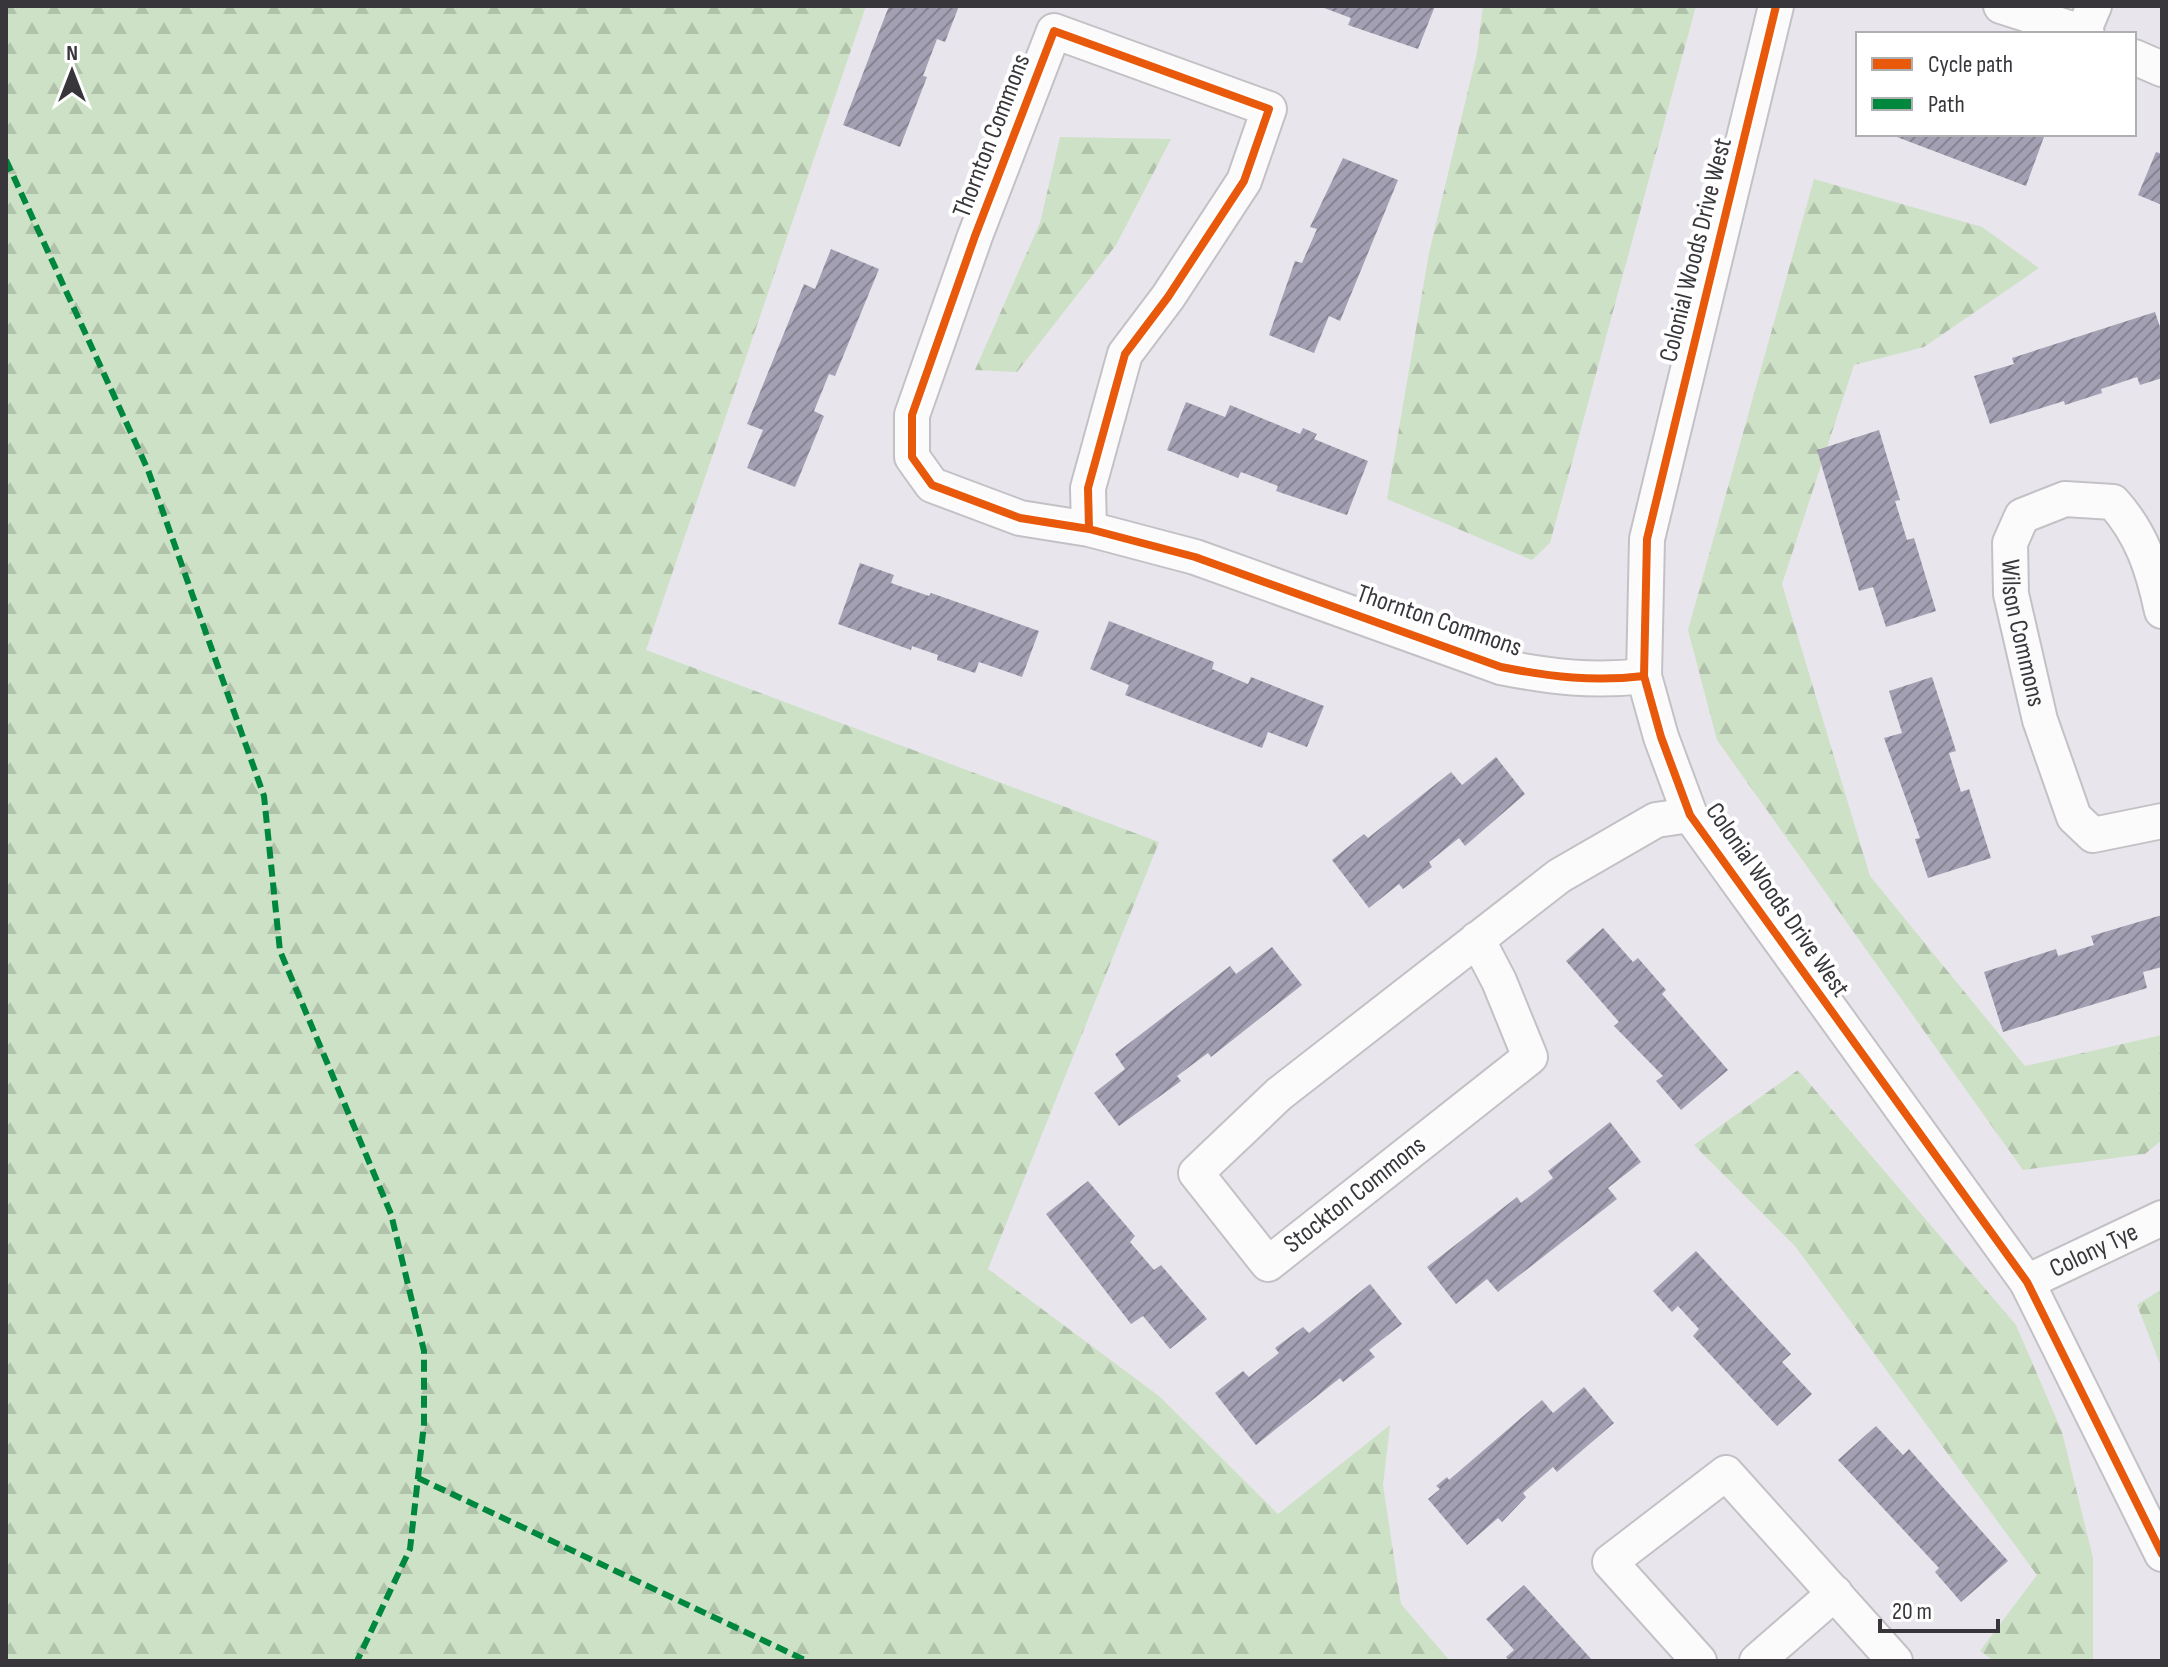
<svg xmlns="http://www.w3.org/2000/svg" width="2168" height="1667" font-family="'Sofia Sans Condensed',sans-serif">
	<defs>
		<pattern id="forest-firs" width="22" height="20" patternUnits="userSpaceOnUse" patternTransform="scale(2)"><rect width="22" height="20" fill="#cde1c6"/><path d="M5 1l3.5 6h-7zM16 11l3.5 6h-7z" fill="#b1c2ab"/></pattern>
		<pattern id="building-hatch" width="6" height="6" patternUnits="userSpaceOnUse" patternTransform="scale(2)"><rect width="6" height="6" fill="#a3a0b3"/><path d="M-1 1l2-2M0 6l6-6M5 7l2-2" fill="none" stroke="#868393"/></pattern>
	</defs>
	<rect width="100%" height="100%" fill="#e8e5ec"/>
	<g fill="url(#forest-firs)">
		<path d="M6,6H866L646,650L1159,842L988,1269L1159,1396L1278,1514L1390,1425L1383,1485L1401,1604L1450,1661H6Z"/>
		<path d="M1483,6H1696L1550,543L1532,560L1387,499L1429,253L1477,53Z"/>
		<path d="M1060,137L1171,139L1116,245L1017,372L975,370L1040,223Z"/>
		<path d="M1814,179L1982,227L2039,268L1924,347L1854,365L1782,584L1870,876L2025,1066L2162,1035V1140L2145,1154L2023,1170L1717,740L1688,630Z"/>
		<path d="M1798,1070L2016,1325L2062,1432L2093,1558V1661H1994L1980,1651L2037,1575L1795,1246L1694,1145Z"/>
		<path d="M2162,1289V1369L2137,1305Z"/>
	</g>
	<g fill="url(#building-hatch)">
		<path d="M889,6H959L945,42L937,39L923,76L927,77L900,147L843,125Z"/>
		<path d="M1319,6H1435L1418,49L1348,25L1351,18Z"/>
		<path d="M1889,134H2045L2026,186Z"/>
		<path d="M2156,152L2162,154V205L2138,195Z"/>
		<path d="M1343,158L1398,180L1340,321L1329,316L1314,353L1269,335L1295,261L1302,263L1317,229L1310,227Z"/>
		<path d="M831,249L879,269L835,376L829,374L814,411L824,416L795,487L747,468L763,430L747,424L804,284L815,289Z"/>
		<path d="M2155,312L2162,333V378L2140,385L2137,377L2101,389L2102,393L2065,405L2064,401L1990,424L1974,376L2014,364L2012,358Z"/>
		<path d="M1186,402L1225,417L1230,405L1300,434L1303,428L1317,434L1314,439L1368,461L1347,515L1276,491L1278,486L1241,472L1238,478L1167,450Z"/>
		<path d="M1879,430L1900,500L1895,501L1907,540L1914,538L1936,611L1886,627L1873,587L1859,591L1817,450Z"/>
		<path d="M860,563L894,575L891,583L929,596L931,593L1039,631L1022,677L979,662L975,673L937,660L938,655L912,646L911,650L838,624Z"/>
		<path d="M1109,621L1214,662L1212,669L1248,684L1251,677L1324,706L1307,747L1268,732L1262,748L1125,695L1129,685L1090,669Z"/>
		<path d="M1932,677L1956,751L1949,753L1961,792L1969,789L1991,858L1928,878L1915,839L1920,838L1884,738L1902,733L1889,691Z"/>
		<path d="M1496,757L1525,794L1465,846L1459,838L1429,862L1432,867L1403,889L1399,884L1369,908L1332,860L1364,834L1368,838L1451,772L1462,785Z"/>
		<path d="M2162,915V967L2143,972L2147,988L2003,1032L1984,972L2056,949L2058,956L2094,945L2091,936Z"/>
		<path d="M1603,928L1633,962L1638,958L1666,990L1662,994L1728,1070L1681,1110L1656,1081L1663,1076L1614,1026L1619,1022L1566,961Z"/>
		<path d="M1272,947L1302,985L1211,1057L1208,1053L1177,1076L1181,1081L1119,1126L1094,1093L1125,1069L1115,1054L1230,966L1236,974Z"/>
		<path d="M1610,1122L1641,1162L1608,1188L1617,1199L1498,1292L1487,1279L1456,1304L1427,1267L1517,1197L1521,1203L1553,1178L1548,1171Z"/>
		<path d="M1088,1181L1135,1236L1130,1242L1154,1270L1161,1265L1207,1319L1170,1349L1143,1316L1131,1324L1046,1214Z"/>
		<path d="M1696,1251L1791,1354L1782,1362L1812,1394L1777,1426L1693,1336L1699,1329L1678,1306L1672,1312L1653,1291Z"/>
		<path d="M1370,1284L1402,1324L1369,1350L1375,1357L1343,1382L1340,1378L1256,1445L1215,1393L1243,1371L1249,1377L1279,1353L1275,1348L1303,1327L1309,1333Z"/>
		<path d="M1584,1387L1614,1423L1557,1472L1553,1467L1523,1493L1526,1497L1502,1522L1498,1518L1467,1545L1428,1499L1440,1489L1436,1486L1447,1477L1449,1480L1542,1400L1553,1413Z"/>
		<path d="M1876,1426L1903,1455L1909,1449L2008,1561L1961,1602L1935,1572L1939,1568L1838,1460Z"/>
		<path d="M1524,1585L1593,1661H1509L1506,1657L1514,1650L1486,1619Z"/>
	</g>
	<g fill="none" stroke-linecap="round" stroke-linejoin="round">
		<defs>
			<g id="street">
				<path d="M1776,6L1647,539L1644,676L1661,737L1690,815L2027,1282L2162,1554"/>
				<path d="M2001,6L2087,34"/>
				<path d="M2083,32L2094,6"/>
				<path d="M2134,57L2162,69"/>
				<path d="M1089,529L1088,488L1125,354L1168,297L1244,181L1269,109L1054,31L975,236L912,415V457L932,485L1020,518L1089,529L1195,557L1501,667C1551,677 1594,682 1644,676"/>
				<path id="s1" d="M2162,611C2153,569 2142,534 2113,502L2065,499L2022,516L2010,543L2011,594L2040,720L2074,817L2093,835L2162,821"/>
				<path d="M1477,939L1499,981L1530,1057L1268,1264L1196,1173L1279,1094L1559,876L1656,820L1690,815"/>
				<path id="s2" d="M2027,1282L2162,1218"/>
				<path d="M1699,1661L1610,1562L1726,1473L1895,1661"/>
				<path d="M1757,1661L1835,1593"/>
			</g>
		</defs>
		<use href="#street" stroke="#c4c1c6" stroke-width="38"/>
		<use href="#street" stroke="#fcfbfc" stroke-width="34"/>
		<g stroke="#00873e" stroke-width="6" stroke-dasharray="12 6" stroke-linecap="butt">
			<path d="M6,160L148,470L264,796L280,951L391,1214L424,1351V1424L410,1549L357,1661"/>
			<path d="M418,1478L807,1661"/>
		</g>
		<defs>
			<g id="cycleway">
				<path d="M1776,6L1647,539L1644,676L1661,737L1690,815L2027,1282L2162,1554"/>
				<path d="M1089,529L1088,488L1125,354L1168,297L1244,181L1269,109L1054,31L975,236L912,415V457L932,485L1020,518L1089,529L1195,557L1501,667C1551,677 1594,682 1644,676"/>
			</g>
		</defs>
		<use href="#cycleway" stroke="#fff" stroke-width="13"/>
		<use href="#cycleway" stroke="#e8590c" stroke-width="8"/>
	</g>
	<g text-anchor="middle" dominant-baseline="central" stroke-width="8" stroke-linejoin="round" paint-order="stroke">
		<g font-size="26" fill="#38363b" stroke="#fff">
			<text transform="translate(992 136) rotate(-69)">Thornton Commons</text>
			<text transform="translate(1696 250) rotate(-76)">Colonial Woods Drive West</text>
			<text transform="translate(1439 621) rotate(19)">Thornton Commons</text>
			<text stroke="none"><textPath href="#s1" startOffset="336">Wilson Commons</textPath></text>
			<text transform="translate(1777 900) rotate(55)">Colonial Woods Drive West</text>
			<text transform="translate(1355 1195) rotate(-38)">Stockton Commons</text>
			<text stroke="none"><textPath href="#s2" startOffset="74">Colony Tye</textPath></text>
		</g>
	</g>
	<rect width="2168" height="1667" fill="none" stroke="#38363b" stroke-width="16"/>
	<rect x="1856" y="32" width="280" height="104" fill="#ffffff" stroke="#afafb1" stroke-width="2"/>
	<rect x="1872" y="58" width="40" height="12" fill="#e8590c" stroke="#afafb1" stroke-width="2"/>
	<text x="1928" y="72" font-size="24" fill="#38363b">Cycle path</text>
	<rect x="1872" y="98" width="40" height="12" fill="#00873e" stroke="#afafb1" stroke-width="2"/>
	<text x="1928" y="112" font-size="24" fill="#38363b">Path</text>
	<g transform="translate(72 72)" stroke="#ffffff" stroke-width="6" paint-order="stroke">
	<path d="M0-6L14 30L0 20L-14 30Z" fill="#38363b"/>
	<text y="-12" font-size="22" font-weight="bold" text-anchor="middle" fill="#38363b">N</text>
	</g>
	<path d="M1880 1619v12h118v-12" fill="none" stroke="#38363b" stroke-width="4"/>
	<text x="1892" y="1619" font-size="24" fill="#38363b" stroke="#ffffff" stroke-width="6" paint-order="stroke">20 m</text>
</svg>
